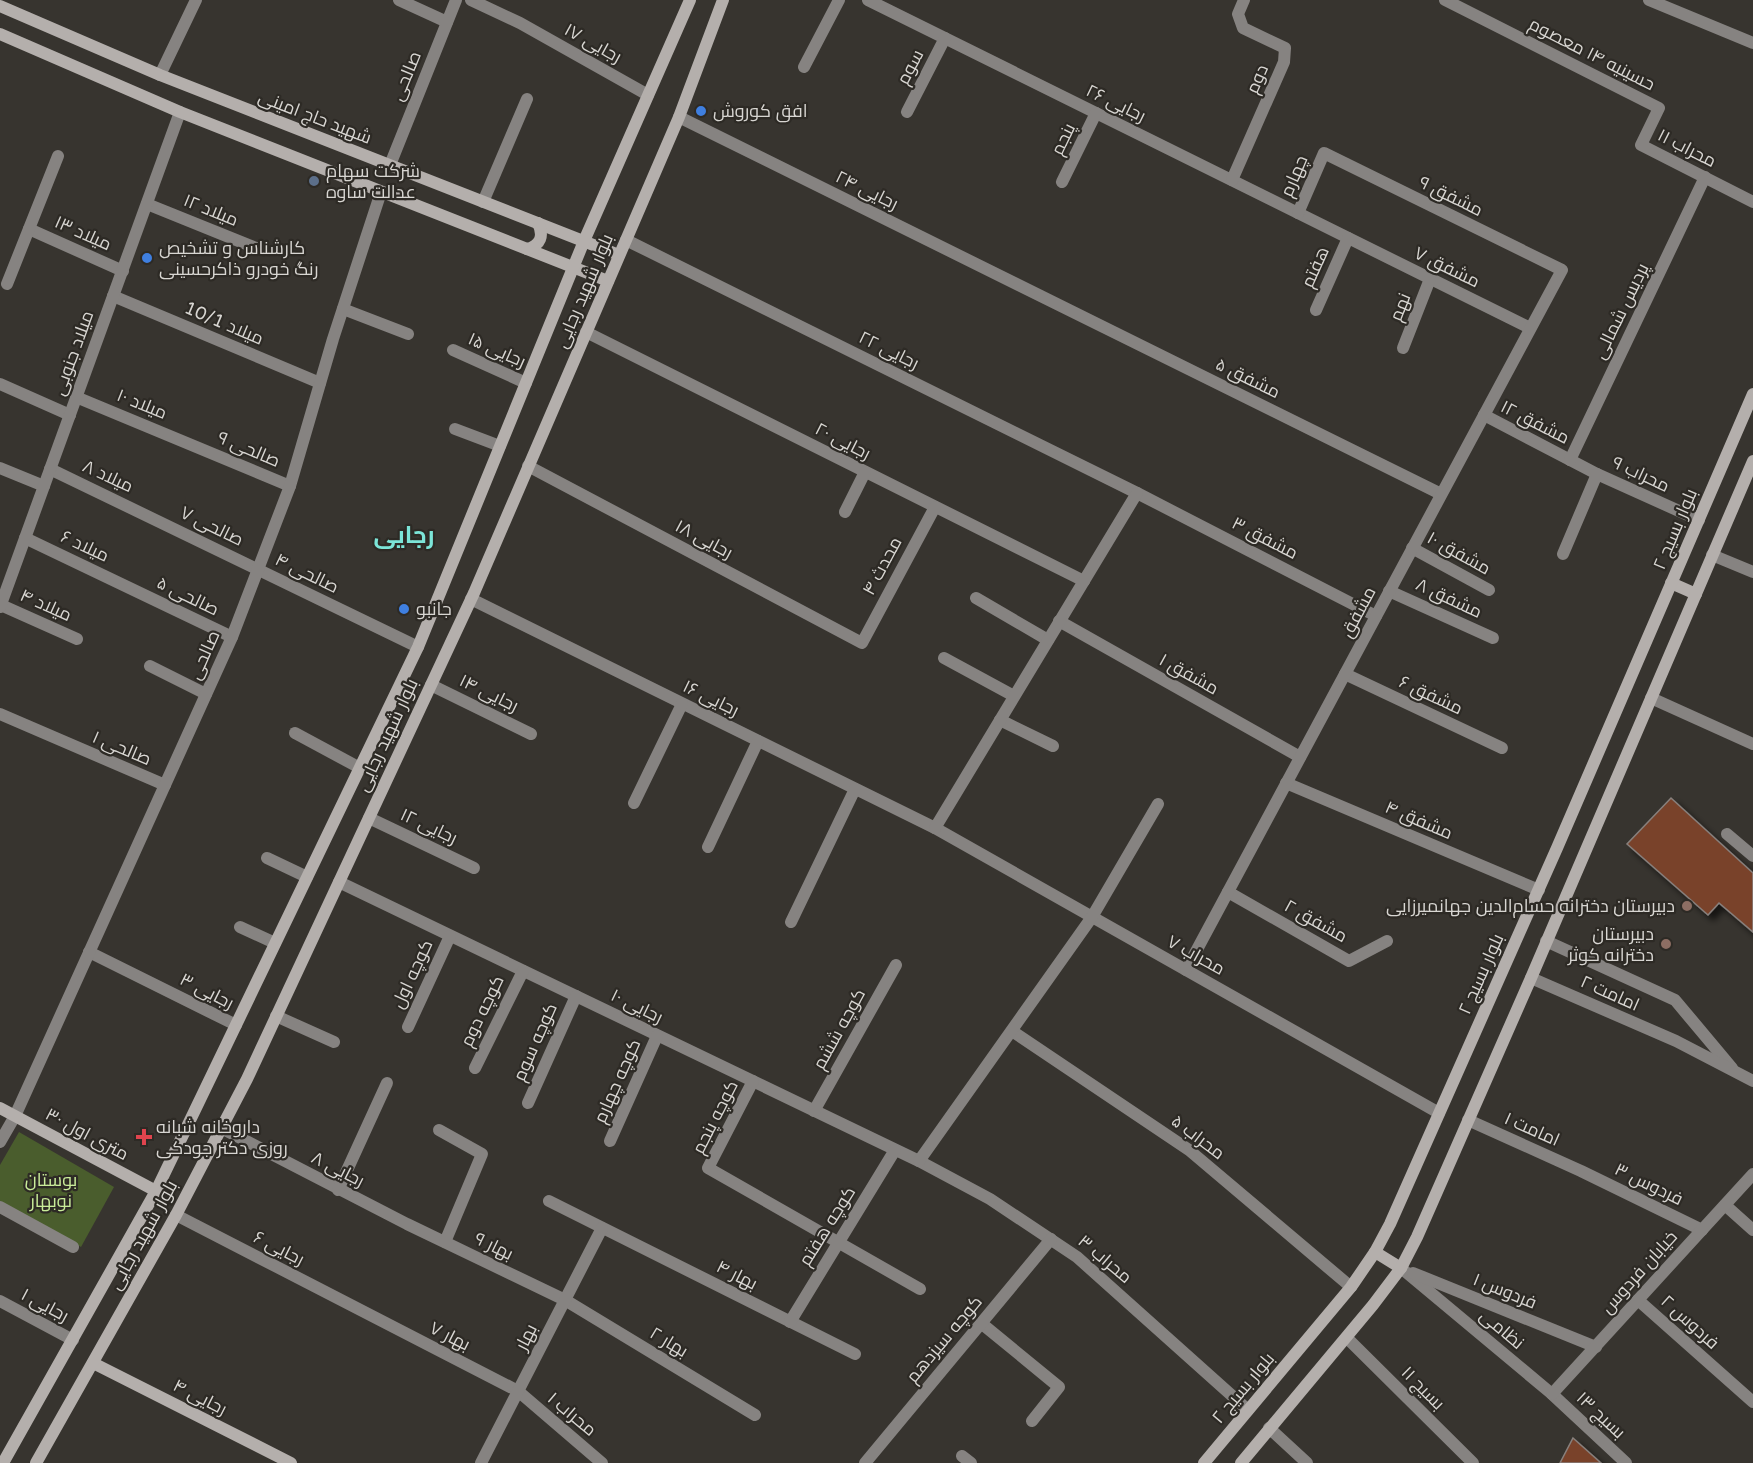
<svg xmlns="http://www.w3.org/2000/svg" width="1753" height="1463" font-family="'Varela Round',Cairo,sans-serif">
	<defs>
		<filter id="shadow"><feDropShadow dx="5.5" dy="5.5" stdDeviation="3" flood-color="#0009"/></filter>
	</defs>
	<rect width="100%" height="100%" fill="#37342f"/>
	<path fill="#4a5d2d" d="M19,1132L114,1187L81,1247L0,1201V1165Z"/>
	<g fill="#79432b" stroke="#88807d" stroke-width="1.5" filter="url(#shadow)">
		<path d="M1671,798L1753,873V932L1719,903L1708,915L1627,844Z"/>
		<path d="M1573,1438L1601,1463H1560Z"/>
	</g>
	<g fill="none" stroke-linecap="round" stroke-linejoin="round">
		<g stroke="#868381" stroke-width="12">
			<path d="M399,0L447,22"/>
			<path d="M471,0L520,23L648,95"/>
			<path d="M868,0L1530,328"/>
			<path d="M1445,0L1659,108L1641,145L1753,202"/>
			<path d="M1649,0L1753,43"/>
			<path d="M804,67L839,0"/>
			<path d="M160,75L196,0"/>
			<path d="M907,112L945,38"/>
			<path d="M679,117L1441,494"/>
			<path d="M390,165L456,0"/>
			<path d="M1232,180L1284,62L1285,48L1243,28L1238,14L1244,0"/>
			<path d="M1062,182L1096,113"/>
			<path d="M483,202L527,99"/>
			<path d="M147,204L261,250"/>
			<path d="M29,229L123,271"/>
			<path d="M626,240L1137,493L1376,616"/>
			<path d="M7,284L58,156"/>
			<path d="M113,296L320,383"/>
			<path d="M343,309L408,334"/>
			<path d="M1316,310L1348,238"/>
			<path d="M586,332L1084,581"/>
			<path d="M1403,348L1430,279"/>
			<path d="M453,350L526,383"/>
			<path d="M0,384L70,415"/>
			<path d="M76,397L290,486"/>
			<path d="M1484,415L1597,474L1699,520"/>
			<path d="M455,429L500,446"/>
			<path d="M1570,460L1705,177"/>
			<path d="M528,466L862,643L935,507"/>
			<path d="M0,468L44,486"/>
			<path d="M50,469L418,647"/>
			<path d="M845,512L865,472"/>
			<path d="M25,538L232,637"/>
			<path d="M1412,548L1489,590"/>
			<path d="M1563,554L1597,474"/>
			<path d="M1712,555L1753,572"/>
			<path d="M1389,591L1493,638"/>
			<path d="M976,598L1048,640"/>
			<path d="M471,599L935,828L1439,1113"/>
			<path d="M1,605L77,639"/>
			<path d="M0,607L180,112"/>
			<path d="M1059,621L1300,757"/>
			<path d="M944,658L1014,696"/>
			<path d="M150,666L206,694"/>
			<path d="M1345,674L1502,748"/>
			<path d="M431,685L531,734"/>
			<path d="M1651,698L1753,744"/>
			<path d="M0,714L165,785"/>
			<path d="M1000,720L1053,746"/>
			<path d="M295,733L360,768"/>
			<path d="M1286,783L1539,890"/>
			<path d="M634,803L682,704"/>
			<path d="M369,818L474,868"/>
			<path d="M935,828L1137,493"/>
			<path d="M1727,834L1753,856"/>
			<path d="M708,847L758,741"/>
			<path d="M267,858L307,877"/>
			<path d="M339,882L919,1161L990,1199L1077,1257L1248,1410"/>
			<path d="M1228,892L1349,961L1387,941"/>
			<path d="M791,922L855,789"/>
			<path d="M240,927L275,943"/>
			<path d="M1546,941L1675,1000L1732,1068"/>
			<path d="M89,952L236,1025"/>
			<path d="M1186,970L1562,270L1324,153L1298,213"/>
			<path d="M1531,978L1676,1041L1753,1081"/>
			<path d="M276,1016L334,1042"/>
			<path d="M408,1027L450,936"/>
			<path d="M1012,1031L1189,1150L1351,1287"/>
			<path d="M475,1068L523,971"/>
			<path d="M753,1081L708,1168L920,1289"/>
			<path d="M528,1103L576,996"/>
			<path d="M814,1111L896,965"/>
			<path d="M1468,1120L1581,1171L1702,1230"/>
			<path d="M221,1128L407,1224L565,1300L755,1415"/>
			<path d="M439,1130L482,1154L445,1242"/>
			<path d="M610,1141L657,1036"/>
			<path d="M0,1142L15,1116L232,637L290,486L333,339L381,192"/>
			<path d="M919,1161L1092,917L1158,804"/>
			<path d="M338,1190L387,1083"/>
			<path d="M549,1201L855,1354"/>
			<path d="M1725,1205L1753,1230"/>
			<path d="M0,1207L73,1247"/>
			<path d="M176,1215L518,1391L602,1463"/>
			<path d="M1401,1268L1552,1394L1626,1463"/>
			<path d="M1413,1273L1596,1347"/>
			<path d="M1638,1300L1753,1402"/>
			<path d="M0,1301L73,1340"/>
			<path d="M790,1322L895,1150"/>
			<path d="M981,1323L1059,1387L1032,1421"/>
			<path d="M1347,1338L1473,1463"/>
			<path d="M1552,1394L1753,1174"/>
			<path d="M1269,1428L1307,1463"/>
			<path d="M962,1456L971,1463"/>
			<path d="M481,1463L602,1228"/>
			<path d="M865,1463L1051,1239"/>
		</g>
		<g stroke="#b4afac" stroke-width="12">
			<path d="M0,6L160,75L619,255"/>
			<path d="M0,34L180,112L608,281"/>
			<path d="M527,249C541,245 544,236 538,223"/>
			<path d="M1671,583L1696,594"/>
			<path d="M0,1108L156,1191"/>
			<path d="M1375,1252L1401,1268"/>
			<path d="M93,1363L291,1463"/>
			<path d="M3,1463L156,1191L418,647L584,241L690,0"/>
			<path d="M36,1463L176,1215L247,1079L474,593L679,117L723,0"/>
			<path d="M1204,1463L1351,1287L1375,1252L1390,1224L1557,848L1753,394"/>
			<path d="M1241,1463L1373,1305L1401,1268L1417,1237L1531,978L1753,461"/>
		</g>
	</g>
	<g fill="#3f7fe0" stroke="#2d2a25" stroke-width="2">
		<circle cx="701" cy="111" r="6"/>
		<circle cx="147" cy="258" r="6"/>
		<circle cx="404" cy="609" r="6"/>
	</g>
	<circle fill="#5c6f8a" stroke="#2d2a25" stroke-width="2" cx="314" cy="181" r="6"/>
	<g fill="#8d6e63" stroke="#2d2a25" stroke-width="2">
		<circle cx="1687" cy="906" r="6"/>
		<circle cx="1666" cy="944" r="6"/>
	</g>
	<path fill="#e0444e" stroke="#2d2a25" stroke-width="2" d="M141 1128h6v6h6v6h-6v6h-6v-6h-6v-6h6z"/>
	<g text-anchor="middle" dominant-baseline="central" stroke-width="4.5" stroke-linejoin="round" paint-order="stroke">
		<g font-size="18" fill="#d8d6d2" stroke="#2d2a25">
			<text transform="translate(593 43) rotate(29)">رجایی ۱۷</text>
			<text transform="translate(1592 54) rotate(27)">حسینیه ۱۴ معصوم</text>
			<text transform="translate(910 67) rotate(-62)">سوم</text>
			<text transform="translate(406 76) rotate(-68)">صالحی</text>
			<text transform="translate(1257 79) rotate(-66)">دوم</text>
			<text transform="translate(1116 103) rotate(26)">رجایی ۲۶</text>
			<text transform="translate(315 117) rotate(21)">شهید حاج امینی</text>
			<text transform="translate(1063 139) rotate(-64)">پنجم</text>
			<text transform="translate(1687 148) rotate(27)">محراب ۱۱</text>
			<text transform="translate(1294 176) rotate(-67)">چهارم</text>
			<text transform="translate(867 190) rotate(26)">رجایی ۲۴</text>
			<text transform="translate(1451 196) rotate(26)">مشفق ۹</text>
			<text transform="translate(211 210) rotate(22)">میلاد ۱۲</text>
			<text transform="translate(83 233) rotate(24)">میلاد ۱۳</text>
			<text transform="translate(1315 267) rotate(-66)">هفتم</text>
			<text transform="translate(1447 267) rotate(26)">مشفق ۷</text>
			<text transform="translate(584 291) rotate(-67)">بلوار شهید رجایی</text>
			<text transform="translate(1400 307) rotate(-68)">نهم</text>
			<text transform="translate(1621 311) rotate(-64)">پردیس شمالی</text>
			<text transform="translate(224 323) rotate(23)">میلاد 10/1</text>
			<text transform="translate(497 350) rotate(24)">رجایی ۱۵</text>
			<text transform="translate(889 350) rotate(26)">رجایی ۲۲</text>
			<text transform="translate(73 353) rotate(-70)">میلاد جنوبی</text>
			<text transform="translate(1248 378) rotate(26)">مشفق ۵</text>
			<text transform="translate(142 404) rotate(22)">میلاد ۱۰</text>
			<text transform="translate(1535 422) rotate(27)">مشفق ۱۲</text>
			<text transform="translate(843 441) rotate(27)">رجایی ۲۰</text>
			<text transform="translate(249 449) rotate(23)">صالحی ۹</text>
			<text transform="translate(1641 474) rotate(25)">محراب ۹</text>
			<text transform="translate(108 476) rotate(25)">میلاد ۸</text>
			<text transform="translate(212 526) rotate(26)">صالحی ۷</text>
			<text transform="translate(1675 529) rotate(-67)">بلوار بسیج ۲</text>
			<text transform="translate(1265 538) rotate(27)">مشفق ۳</text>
			<text transform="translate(704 539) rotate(28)">رجایی ۱۸</text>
			<text transform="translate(85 546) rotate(25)">میلاد ۶</text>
			<text transform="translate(1459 553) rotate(29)">مشفق ۱۰</text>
			<text transform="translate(882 566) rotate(-62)">محدث ۴</text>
			<text transform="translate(307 573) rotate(26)">صالحی ۴</text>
			<text transform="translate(188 596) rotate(26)">صالحی ۵</text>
			<text transform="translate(1449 598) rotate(25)">مشفق ۸</text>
			<text transform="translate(46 605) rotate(24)">میلاد ۴</text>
			<text transform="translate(1358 612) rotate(-62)">مشفق</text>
			<text transform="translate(204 655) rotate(-66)">صالحی</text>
			<text transform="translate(1189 674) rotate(29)">مشفق ۱</text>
			<text transform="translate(489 693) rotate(26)">رجایی ۱۴</text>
			<text transform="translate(1431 695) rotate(25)">مشفق ۶</text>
			<text transform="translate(711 698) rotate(26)">رجایی ۱۶</text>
			<text transform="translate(387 735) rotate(-65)">بلوار شهید رجایی</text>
			<text transform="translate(122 748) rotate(23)">صالحی ۱</text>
			<text transform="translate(1419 820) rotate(23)">مشفق ۴</text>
			<text transform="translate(429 826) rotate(25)">رجایی ۱۲</text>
			<text transform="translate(1316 921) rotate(29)">مشفق ۲</text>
			<text transform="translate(1196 955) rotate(29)">محراب ۷</text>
			<text transform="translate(412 974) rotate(-65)">کوچه اول</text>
			<text transform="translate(1481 974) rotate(-66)">بلوار بسیج ۲</text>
			<text transform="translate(207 991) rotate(27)">رجایی ۳</text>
			<text transform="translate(1610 993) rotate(24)">امامت ۲</text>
			<text transform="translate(637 1006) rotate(26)">رجایی ۱۰</text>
			<text transform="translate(482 1011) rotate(-64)">کوچه دوم</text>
			<text transform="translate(839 1029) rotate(-61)">کوچه ششم</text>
			<text transform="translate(535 1042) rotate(-66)">کوچه سوم</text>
			<text transform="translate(617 1081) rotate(-66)">کوچه چهارم</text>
			<text transform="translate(715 1117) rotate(-63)">کوچه پنجم</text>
			<text transform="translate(1532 1129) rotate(24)">امامت ۱</text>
			<text transform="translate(87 1134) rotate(28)">۳۰ متری اول</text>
			<text transform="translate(1198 1137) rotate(37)">محراب ۵</text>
			<text transform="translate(338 1169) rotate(27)">رجایی ۸</text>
			<text transform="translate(1649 1184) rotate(26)">فردوس ۳</text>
			<text transform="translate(827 1226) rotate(-58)">کوچه هفتم</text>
			<text transform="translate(143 1235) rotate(-61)">بلوار شهید رجایی</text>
			<text transform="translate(494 1246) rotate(26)">بهار ۹</text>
			<text transform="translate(279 1248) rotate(27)">رجایی ۶</text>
			<text transform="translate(1105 1259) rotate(40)">محراب ۳</text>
			<text transform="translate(1639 1272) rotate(-48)">خیابان فردوس</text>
			<text transform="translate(737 1275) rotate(27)">بهار ۴</text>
			<text transform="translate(1505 1291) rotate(22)">فردوس ۱</text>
			<text transform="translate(45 1305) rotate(28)">رجایی ۱</text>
			<text transform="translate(1690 1322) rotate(42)">فردوس ۲</text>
			<text transform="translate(1502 1329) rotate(40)">نظامی</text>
			<text transform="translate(450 1336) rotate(27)">بهار ۷</text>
			<text transform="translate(526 1337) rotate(-63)">بهار</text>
			<text transform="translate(944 1339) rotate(-50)">کوچه سیزدهم</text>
			<text transform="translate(669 1342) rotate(31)">بهار ۲</text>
			<text transform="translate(1243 1388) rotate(-50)">بلوار بسیج ۲</text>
			<text transform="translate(1423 1388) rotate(45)">۱۱ بسیج</text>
			<text transform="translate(200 1397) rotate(27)">رجایی ۴</text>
			<text transform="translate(572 1414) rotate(40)">محراب ۱</text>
			<text transform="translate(1601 1415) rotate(43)">۱۳ بسیج</text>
		</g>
		<g font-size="18" fill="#d8d6d2" stroke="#2d2a25" text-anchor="start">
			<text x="713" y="111">افق کوروش</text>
			<text x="326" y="171">شرکت سهام<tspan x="326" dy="21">عدالت ساوه</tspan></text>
			<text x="159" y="248">کارشناس و تشخیص<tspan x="159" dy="21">رنگ خودرو ذاکرحسینی</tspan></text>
			<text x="416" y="609">جانبو</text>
			<text x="1675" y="906" text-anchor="end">دبیرستان دخترانه حسام‌الدین جهانمیرزایی</text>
			<text x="1654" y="934" text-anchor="end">دبیرستان<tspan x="1654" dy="21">دخترانه کوثر</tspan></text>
			<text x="156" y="1127">داروخانه شبانه<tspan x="156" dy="21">روزی دکتر جودکی</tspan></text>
		</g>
		<g font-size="18" fill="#c9ec99" stroke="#2d2a25">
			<text x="51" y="1180">بوستان<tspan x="51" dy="21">نوبهار</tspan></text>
		</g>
		<g font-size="24" font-weight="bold" fill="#7ce5d8" stroke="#2d2a25">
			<text x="404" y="535">رجایی</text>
		</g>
	</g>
</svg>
